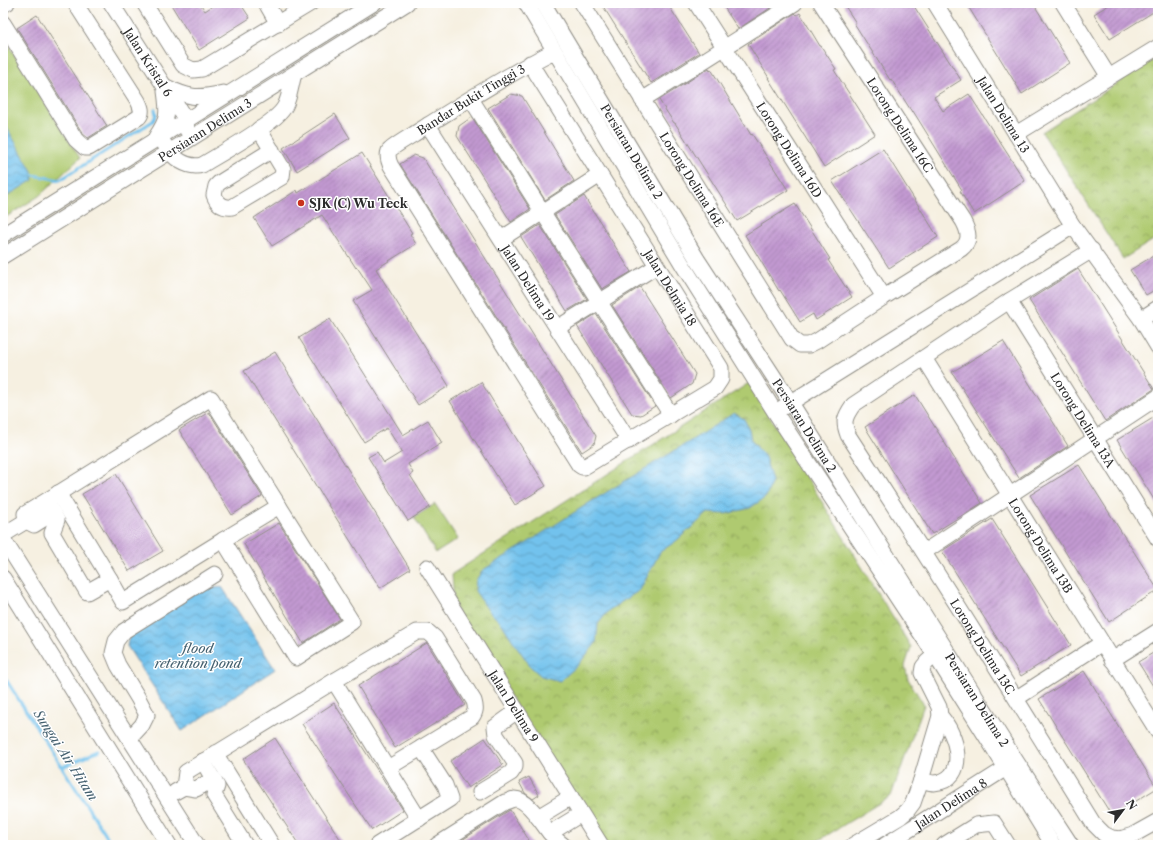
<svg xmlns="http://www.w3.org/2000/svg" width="1161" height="848" font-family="'Libre Caslon Text',serif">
	<defs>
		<pattern id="park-crowns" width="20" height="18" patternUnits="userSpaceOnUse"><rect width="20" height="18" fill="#afca70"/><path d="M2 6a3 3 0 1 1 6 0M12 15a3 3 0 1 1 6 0" fill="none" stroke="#8fa45c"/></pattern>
		<pattern id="water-waves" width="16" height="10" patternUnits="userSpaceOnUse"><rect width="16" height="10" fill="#72c2ed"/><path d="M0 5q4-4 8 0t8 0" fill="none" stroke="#5e9ec0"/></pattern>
		<pattern id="building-hatch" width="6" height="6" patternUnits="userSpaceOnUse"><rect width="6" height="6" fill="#c299d1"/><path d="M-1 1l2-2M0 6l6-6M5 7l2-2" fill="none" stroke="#9e7daa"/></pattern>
	</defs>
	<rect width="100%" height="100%" fill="#fff"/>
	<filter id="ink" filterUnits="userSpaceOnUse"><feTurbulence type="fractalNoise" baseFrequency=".025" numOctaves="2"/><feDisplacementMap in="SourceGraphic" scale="8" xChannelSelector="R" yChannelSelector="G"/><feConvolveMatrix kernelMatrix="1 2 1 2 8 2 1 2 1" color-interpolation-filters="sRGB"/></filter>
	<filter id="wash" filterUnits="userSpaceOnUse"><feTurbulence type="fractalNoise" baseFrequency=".012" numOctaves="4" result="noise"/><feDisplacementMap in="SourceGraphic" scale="16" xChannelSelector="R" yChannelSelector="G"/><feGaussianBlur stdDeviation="0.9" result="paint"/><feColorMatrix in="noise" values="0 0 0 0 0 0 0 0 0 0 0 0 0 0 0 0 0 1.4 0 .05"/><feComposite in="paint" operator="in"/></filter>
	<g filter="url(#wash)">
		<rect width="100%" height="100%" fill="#f6f0e1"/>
		<g fill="#afca70" stroke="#6d7a4e">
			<path d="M3,37L80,158L39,196L3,219Z"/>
			<path d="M435,504L458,539L436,553L414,517Z"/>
		</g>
		<g fill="url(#park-crowns)" stroke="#6d7a4e">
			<path d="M1158,57V237L1123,259L1042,132Z"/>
			<path d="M749,383L911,647L905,666L908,679L924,705L891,796L811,845H604L454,607L452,574Z"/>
		</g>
		<g fill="url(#water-waves)" stroke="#4e768c">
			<path d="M3,121L32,171L33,180L4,198H3Z"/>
			<path d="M734,413L744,419L749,429L751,440L765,457L772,481L766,497L750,508L725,514L708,513L676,541L660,552L640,590L609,610L598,624L596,643L577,666L560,681L541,676L531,667L513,641L502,624L488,610L475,591L476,580L483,570L524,545L589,503L692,440Z"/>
			<path d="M222,587L275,669L182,731L127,646L129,635L200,590Z"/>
		</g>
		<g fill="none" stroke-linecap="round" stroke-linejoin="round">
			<g stroke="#72c2ed" stroke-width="3">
				<path d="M33,175L60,180L153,121L156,115L155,109"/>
				<path d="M3,675L112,845"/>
				<path d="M62,767L99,751"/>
			</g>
		</g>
		<g id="blocks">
			<g fill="url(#building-hatch)">
				<path d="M170,3H200L205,11L217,3H240L250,18L199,50Z"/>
				<path d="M601,3H667L699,53L651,83Z"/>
				<path d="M730,3H778L738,29L724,7Z"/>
				<path d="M843,3H912L961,80L934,97L943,111L969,94L1025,181L974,214L960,191L962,190L913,111L912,112L891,79L890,80L854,23H856Z"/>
				<path d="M966,3H1033L1070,63L1022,94Z"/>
				<path d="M1112,3H1154L1158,9L1110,39L1094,14Z"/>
				<path d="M795,13L797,15L800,13L820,46H821L836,69L834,70L875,134L824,167L768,78H769L748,44Z"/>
				<path d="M37,15L107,126L88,138L83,134L17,28Z"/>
				<path d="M709,68L710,70L711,69L751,135L752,134L788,190L737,221L675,123H674L659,100Z"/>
				<path d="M511,94L522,96L574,181L545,200L488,108Z"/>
				<path d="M335,114L350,138L297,171L283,148Z"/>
				<path d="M472,117L530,209L511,222L457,136L459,126Z"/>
				<path d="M883,149L938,237L889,268L832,181Z"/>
				<path d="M362,153L412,233L410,234L416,244L376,269L449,386L418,405L353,301L372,290L357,267L356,268L322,215L272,246L254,218L297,190L298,193Z"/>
				<path d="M414,155L423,158L596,436L594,444L582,452L400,164Z"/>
				<path d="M584,196L631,272L602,289L555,215Z"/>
				<path d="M795,204L830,259L828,260L852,297L816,320L813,314L800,322L780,290L779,291L745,235Z"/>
				<path d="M540,225L587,299L567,311L521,237Z"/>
				<path d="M1158,253V288L1146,295L1130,270Z"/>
				<path d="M1078,269L1154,389L1105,421L1029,300Z"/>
				<path d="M640,287L695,374L692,384L671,398L612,305Z"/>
				<path d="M596,314L655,406L641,415L632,414L577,326Z"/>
				<path d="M330,319L403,435L428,420L442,443L408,464L413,473L410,475L430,507L408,521L368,457L377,452L384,463L402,452L387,428L364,442L299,338Z"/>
				<path d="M1003,341L1068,446L1019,478L952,372Z"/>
				<path d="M275,352L410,569L380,588L244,371Z"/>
				<path d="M481,382L546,486L515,505L450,401Z"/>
				<path d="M915,395L982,503L932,534L865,427Z"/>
				<path d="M209,412L262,496L232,515L179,430Z"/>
				<path d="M1158,415V506L1117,440Z"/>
				<path d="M1079,465L1158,590L1109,622L1030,495Z"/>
				<path d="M116,474L163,551L129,571L82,494Z"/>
				<path d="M992,519L1071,645L1021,676L942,551Z"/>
				<path d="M279,523L340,619L303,643L244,544Z"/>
				<path d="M427,643L465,705L395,748L358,686Z"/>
				<path d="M1158,650V694L1138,662Z"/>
				<path d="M1084,671L1157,788L1112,816L1039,699Z"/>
				<path d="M334,703L403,810L372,830L302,724Z"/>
				<path d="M275,738L344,845H299L243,759Z"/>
				<path d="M485,738L503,765L468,788L450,761Z"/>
				<path d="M529,777L539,795L533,799L525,793L519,782Z"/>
				<path d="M510,810L532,845H454L508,811Z"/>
			</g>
		</g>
	</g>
	<g filter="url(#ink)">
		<use href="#blocks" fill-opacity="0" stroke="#908e86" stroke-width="1"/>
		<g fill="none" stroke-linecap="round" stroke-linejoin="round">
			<defs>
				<g id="minor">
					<path id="s1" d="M111,3L186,120L187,130"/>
					<path d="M144,3L183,65L193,70L202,69L311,3"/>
					<path d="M266,3L278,24"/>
					<path d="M526,3L684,267L775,412L935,655L1006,768L1053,845"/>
					<path id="s2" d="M543,3L697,259L791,403L1016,761L1071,845"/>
					<path id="s3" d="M582,3L792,339L800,345H809L817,341L884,297L961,249C971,241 969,232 963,221L821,3"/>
					<path id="s4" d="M696,3L884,297"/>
					<path id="s5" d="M935,3L1073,226L1141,319L1158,347"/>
					<path d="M1063,3L1109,77"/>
					<path d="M3,5L7,3"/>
					<path d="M3,23L76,140L85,148H89L139,117C143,112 141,107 138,101L75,3"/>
					<path id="s6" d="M530,63L721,368V379L715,388L584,467H582L579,465L391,166C389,162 387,156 389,151C392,147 409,137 414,134C459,105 507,75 554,51"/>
					<path d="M164,86C189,98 196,99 223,93"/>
					<path d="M471,99L671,415"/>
					<path d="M642,100L795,3"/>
					<path id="s7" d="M428,125L629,441"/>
					<path d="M259,129L283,169L282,177L232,207C222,208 217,203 214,195L216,186L219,183L272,150"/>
					<path d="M1016,134L1158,47"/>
					<path d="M156,137C169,118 168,113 165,91"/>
					<path d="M165,145C172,158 188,169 202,165C220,154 277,123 285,106C290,96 291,84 294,74"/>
					<path d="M3,235L374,3"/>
					<path d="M501,239L600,175"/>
					<path id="s8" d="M1092,250L1009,301L853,405C844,418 843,422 848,435C932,564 1013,693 1093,823L1104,834L1112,838L1120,839L1133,835L1158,821"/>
					<path id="s9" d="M3,256L407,3"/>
					<path id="s10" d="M1009,301L1158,539"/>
					<path d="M1141,319L1158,308"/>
					<path d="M557,328L657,266"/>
					<path id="s11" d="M924,358L1158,732"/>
					<path d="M782,408L1073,226"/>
					<path d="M58,493L110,579"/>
					<path d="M26,521L25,514L46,501L211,398L352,622L296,658L223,540L123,602L110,579L87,592L52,533L57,520L46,501"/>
					<path d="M26,521L34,525L53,513"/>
					<path d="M3,535L26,521"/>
					<path d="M3,539L197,845"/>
					<path d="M223,540L279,506"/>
					<path d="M924,552L1158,397"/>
					<path id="s12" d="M427,567L601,845"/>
					<path d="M3,578L169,845"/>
					<path d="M1112,660L1158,631"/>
					<path d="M334,681L417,632H428L435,638L474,701C476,708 476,711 472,717L388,768"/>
					<path d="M1017,698L1102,643"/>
					<path d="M130,738L142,725L147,715L138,698L118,665L113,653L116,641L124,631L215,574"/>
					<path d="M215,753L272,845"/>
					<path d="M203,761L217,786L214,795L245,845"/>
					<path d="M921,780C925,781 930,783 934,783C970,780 957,733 940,716"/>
					<path d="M184,787L186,772L334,681L419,819"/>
					<path d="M175,792L184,787L196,789L214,779"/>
					<path d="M480,792L511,773L515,767V763L496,735L495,727L517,711"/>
					<path d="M538,817L571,797"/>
					<path d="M550,833L581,814"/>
					<path d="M377,845L450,799L445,785L421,748"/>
					<path d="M437,845L505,802C508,802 512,799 514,799C527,798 542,823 549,832C553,837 558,841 563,845"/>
					<path d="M853,845L900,817L907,811L913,803L921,780L940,716L939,707L922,673L923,667L927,662L935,655"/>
					<path id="s13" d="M885,845L1014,763"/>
					<path d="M944,845L976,825L994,823L1008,845"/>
				</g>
			</defs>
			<use href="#minor" stroke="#908e86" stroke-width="17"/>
			<use href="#minor" stroke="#fff" stroke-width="15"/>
		</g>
	</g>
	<circle fill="#c8321e" stroke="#fff" stroke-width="1.5" cx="301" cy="203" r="4"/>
	<g text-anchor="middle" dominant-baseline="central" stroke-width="3" stroke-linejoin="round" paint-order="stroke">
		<g font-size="12" fill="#2b2b2b" stroke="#fff">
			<text stroke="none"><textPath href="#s1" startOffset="70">Jalan Kristal 6</textPath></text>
			<text stroke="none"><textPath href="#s6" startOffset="1006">Bandar Bukit Tinggi 3</textPath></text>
			<text stroke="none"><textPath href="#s5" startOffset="131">Jalan Delima 13</textPath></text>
			<text transform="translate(900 125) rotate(57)">Lorong Delima 16C</text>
			<text stroke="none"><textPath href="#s9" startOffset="238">Persiaran Delima 3</textPath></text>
			<text stroke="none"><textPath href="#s4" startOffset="174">Lorong Delima 16D</textPath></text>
			<text stroke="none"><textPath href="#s2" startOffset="173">Persiaran Delima 2</textPath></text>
			<text stroke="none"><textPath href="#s3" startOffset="208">Lorong Delima 16E</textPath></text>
			<text stroke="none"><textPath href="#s7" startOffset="187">Jalan Delima 19</textPath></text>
			<text stroke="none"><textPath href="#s6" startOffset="265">Jalan Delmia 18</textPath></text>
			<text stroke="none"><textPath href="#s10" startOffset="140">Lorong Delima 13A</textPath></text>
			<text stroke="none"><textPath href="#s2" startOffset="497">Persiaran Delima 2</textPath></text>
			<text stroke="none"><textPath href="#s11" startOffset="221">Lorong Delima 13B</textPath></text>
			<text stroke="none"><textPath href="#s8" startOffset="568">Lorong Delima 13C</textPath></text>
			<text stroke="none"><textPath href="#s2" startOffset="821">Persiaran Delima 2</textPath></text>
			<text stroke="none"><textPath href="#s12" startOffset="164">Jalan Delima 9</textPath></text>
			<text stroke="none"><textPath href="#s13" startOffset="78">Jalan Delima 8</textPath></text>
		</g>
		<g font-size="12" font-weight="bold" fill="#2b2b2b" stroke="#fff" text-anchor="start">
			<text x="309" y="203">SJK (C) Wu Teck</text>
		</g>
		<g font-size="13" font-style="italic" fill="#44606f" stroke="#fff">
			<text x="198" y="648">flood<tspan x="198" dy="15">retention pond</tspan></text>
			<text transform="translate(66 755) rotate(57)">Sungai Air Hitam</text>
		</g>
	</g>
	<rect width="1161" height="848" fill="none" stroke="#fff" stroke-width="16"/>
	<g transform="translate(1123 810) rotate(58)" stroke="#ffffff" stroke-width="3" paint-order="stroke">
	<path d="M0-3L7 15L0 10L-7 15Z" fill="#2b2b2b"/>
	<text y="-6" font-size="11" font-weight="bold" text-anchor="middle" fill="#2b2b2b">N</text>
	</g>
</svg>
